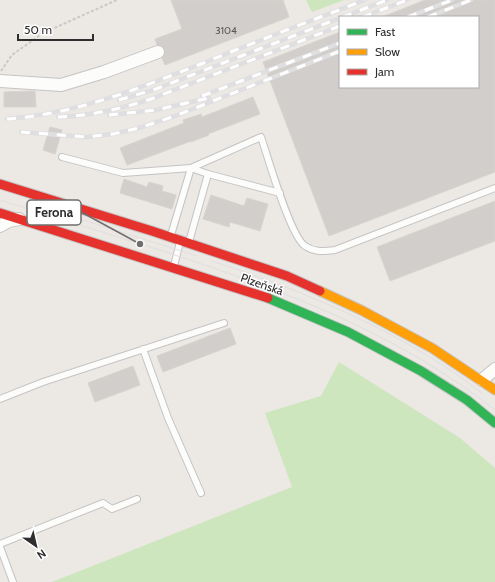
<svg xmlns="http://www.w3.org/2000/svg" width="495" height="582" font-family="Cabin,sans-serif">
	<rect width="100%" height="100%" fill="#ece8e4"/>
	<g fill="#cee6be">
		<path d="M306,0H344L312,12Z"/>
		<path d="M339,362L460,438L495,468V582H52L292,487L265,413L321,396Z"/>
	</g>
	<g fill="#d1cecb" stroke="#d7d4d0">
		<path d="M171,0H283L289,17L165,65L162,58L165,54V49L162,46L157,45L155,39L182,29Z"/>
		<path d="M425,0H495V172L329,236L263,62L340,32V87H478V17H382Z"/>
		<path d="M35,91L36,107H4V92Z"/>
		<path d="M253,97L260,114L208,134L209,135L191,142V141L127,165L120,148L184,123L183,120L201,114L202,117Z"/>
		<path d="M50,127L62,130L55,154L43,150Z"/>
		<path d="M124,179L147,187L149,182L163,186L162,191L176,195L172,209L120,193Z"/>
		<path d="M211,195L244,206L247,198L268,204L260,231L230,222L229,227L203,219Z"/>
		<path d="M495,201V241L390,281L377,247Z"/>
		<path d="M230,328L236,344L163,372L157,356Z"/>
		<path d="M133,366L140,385L95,402L88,383Z"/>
	</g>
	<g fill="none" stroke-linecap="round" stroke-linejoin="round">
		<defs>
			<g id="lane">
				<path d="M62,157L123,173L191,168L261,137C268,157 290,236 305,246C316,253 323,251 335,250L495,188"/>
				<path d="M171,235L191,168L208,174"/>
				<path d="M189,242L208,174L280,193"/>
				<path d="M174,266L180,242"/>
				<path d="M143,349L168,418L201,493"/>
				<path d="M0,399L43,382L224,323"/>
				<path d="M0,544L103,503L112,509L137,499"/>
				<path d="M0,547L13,582"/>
			</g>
			<g id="street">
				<path d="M0,81L61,85L104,72L158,52"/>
				<path d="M0,226L9,221L19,219"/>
				<path d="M482,380L495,369"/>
			</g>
			<path id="fast" d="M268,298L348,332L421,371L467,400L495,423"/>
			<path id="slow" d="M320,291L361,310L432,348L495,390"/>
			<g id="jam">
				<path d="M0,184L152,231L287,276L320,291"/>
				<path d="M0,213L268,298"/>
			</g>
		</defs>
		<use href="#lane" stroke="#c5c4c5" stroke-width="8"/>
		<use href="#street" stroke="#c5c4c5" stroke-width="14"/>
		<use href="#fast" stroke="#c5c4c5" stroke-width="11"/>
		<use href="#slow" stroke="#c5c4c5" stroke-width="11"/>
		<use href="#jam" stroke="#c5c4c5" stroke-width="11"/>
		<path stroke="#c9c9c8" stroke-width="2" stroke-dasharray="3 2" stroke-linecap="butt" d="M1,71L12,55L43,33L117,0"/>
		<use href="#lane" stroke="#fcfcfb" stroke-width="6"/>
		<use href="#street" stroke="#fcfcfb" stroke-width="12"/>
		<use href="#fast" stroke="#30b455" stroke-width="9"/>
		<use href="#slow" stroke="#ff9f0a" stroke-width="9"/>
		<use href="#jam" stroke="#e5322d" stroke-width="9"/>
		<g stroke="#dfdfe1" stroke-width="1">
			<path d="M0,200C49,215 98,231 147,246C271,286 391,328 495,410"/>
			<path d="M67,215L197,256"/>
			<path d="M212,261C307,292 403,332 482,393"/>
		</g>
		<defs>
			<g id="rail">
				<path d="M343,17L387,0"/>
				<path d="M363,17L407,0"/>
				<path d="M408,17L452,0"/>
				<path d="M428,17L471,0"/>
				<path d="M202,96L340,43"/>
				<path d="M119,100L153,90L340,18"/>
				<path d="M109,115L156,110L209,98"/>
				<path d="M58,117C90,116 120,109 151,99L340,26"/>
				<path d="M7,119C76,114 137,89 201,64C255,42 310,21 365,0"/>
				<path d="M21,132L87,137L113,134L139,128L175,116L340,51"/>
			</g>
		</defs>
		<use href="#rail" stroke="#dfdfe1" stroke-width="4.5"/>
		<use href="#rail" stroke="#fff" stroke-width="3" stroke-dasharray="9" stroke-linecap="butt"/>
	</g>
	<g text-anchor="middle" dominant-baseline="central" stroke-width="3" stroke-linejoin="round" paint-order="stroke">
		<g font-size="10" fill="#585857">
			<text x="226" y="30">3104</text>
		</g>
		<g font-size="12" fill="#2e2e2e" stroke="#fff">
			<text transform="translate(262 284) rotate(19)">Plzeňská</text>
		</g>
	</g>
	<path fill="none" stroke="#706f6e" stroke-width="1.5" d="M140 244L81 212"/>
	<circle fill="#706f6e" stroke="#fff" stroke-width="1.5" cx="140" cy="244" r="4"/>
	<rect fill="#fff" stroke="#706f6e" stroke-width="1.5" x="27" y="200" width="54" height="25" rx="4"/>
	<g font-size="13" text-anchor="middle" font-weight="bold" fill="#2e2e2e">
		<text x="54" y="217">Ferona</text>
	</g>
	<rect x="339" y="16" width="140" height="72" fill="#ffffff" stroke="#ababab"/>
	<rect x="347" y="29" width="20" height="6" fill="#30b455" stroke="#ababab"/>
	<text x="375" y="36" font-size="12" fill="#2e2e2e">Fast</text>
	<rect x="347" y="49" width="20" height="6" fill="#ff9f0a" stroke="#ababab"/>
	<text x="375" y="56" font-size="12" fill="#2e2e2e">Slow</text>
	<rect x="347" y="69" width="20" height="6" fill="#e5322d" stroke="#ababab"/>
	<text x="375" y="76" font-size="12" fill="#2e2e2e">Jam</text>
	<g transform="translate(36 546) rotate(146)" stroke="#ffffff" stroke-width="3" paint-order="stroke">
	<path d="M0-3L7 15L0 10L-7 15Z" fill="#2e2e2e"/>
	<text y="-6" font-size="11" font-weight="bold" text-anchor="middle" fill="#2e2e2e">N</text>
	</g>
	<path d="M18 34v6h75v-6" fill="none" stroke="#2e2e2e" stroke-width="2"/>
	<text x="24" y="34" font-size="12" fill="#2e2e2e" stroke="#ffffff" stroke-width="3" paint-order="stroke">50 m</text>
</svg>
